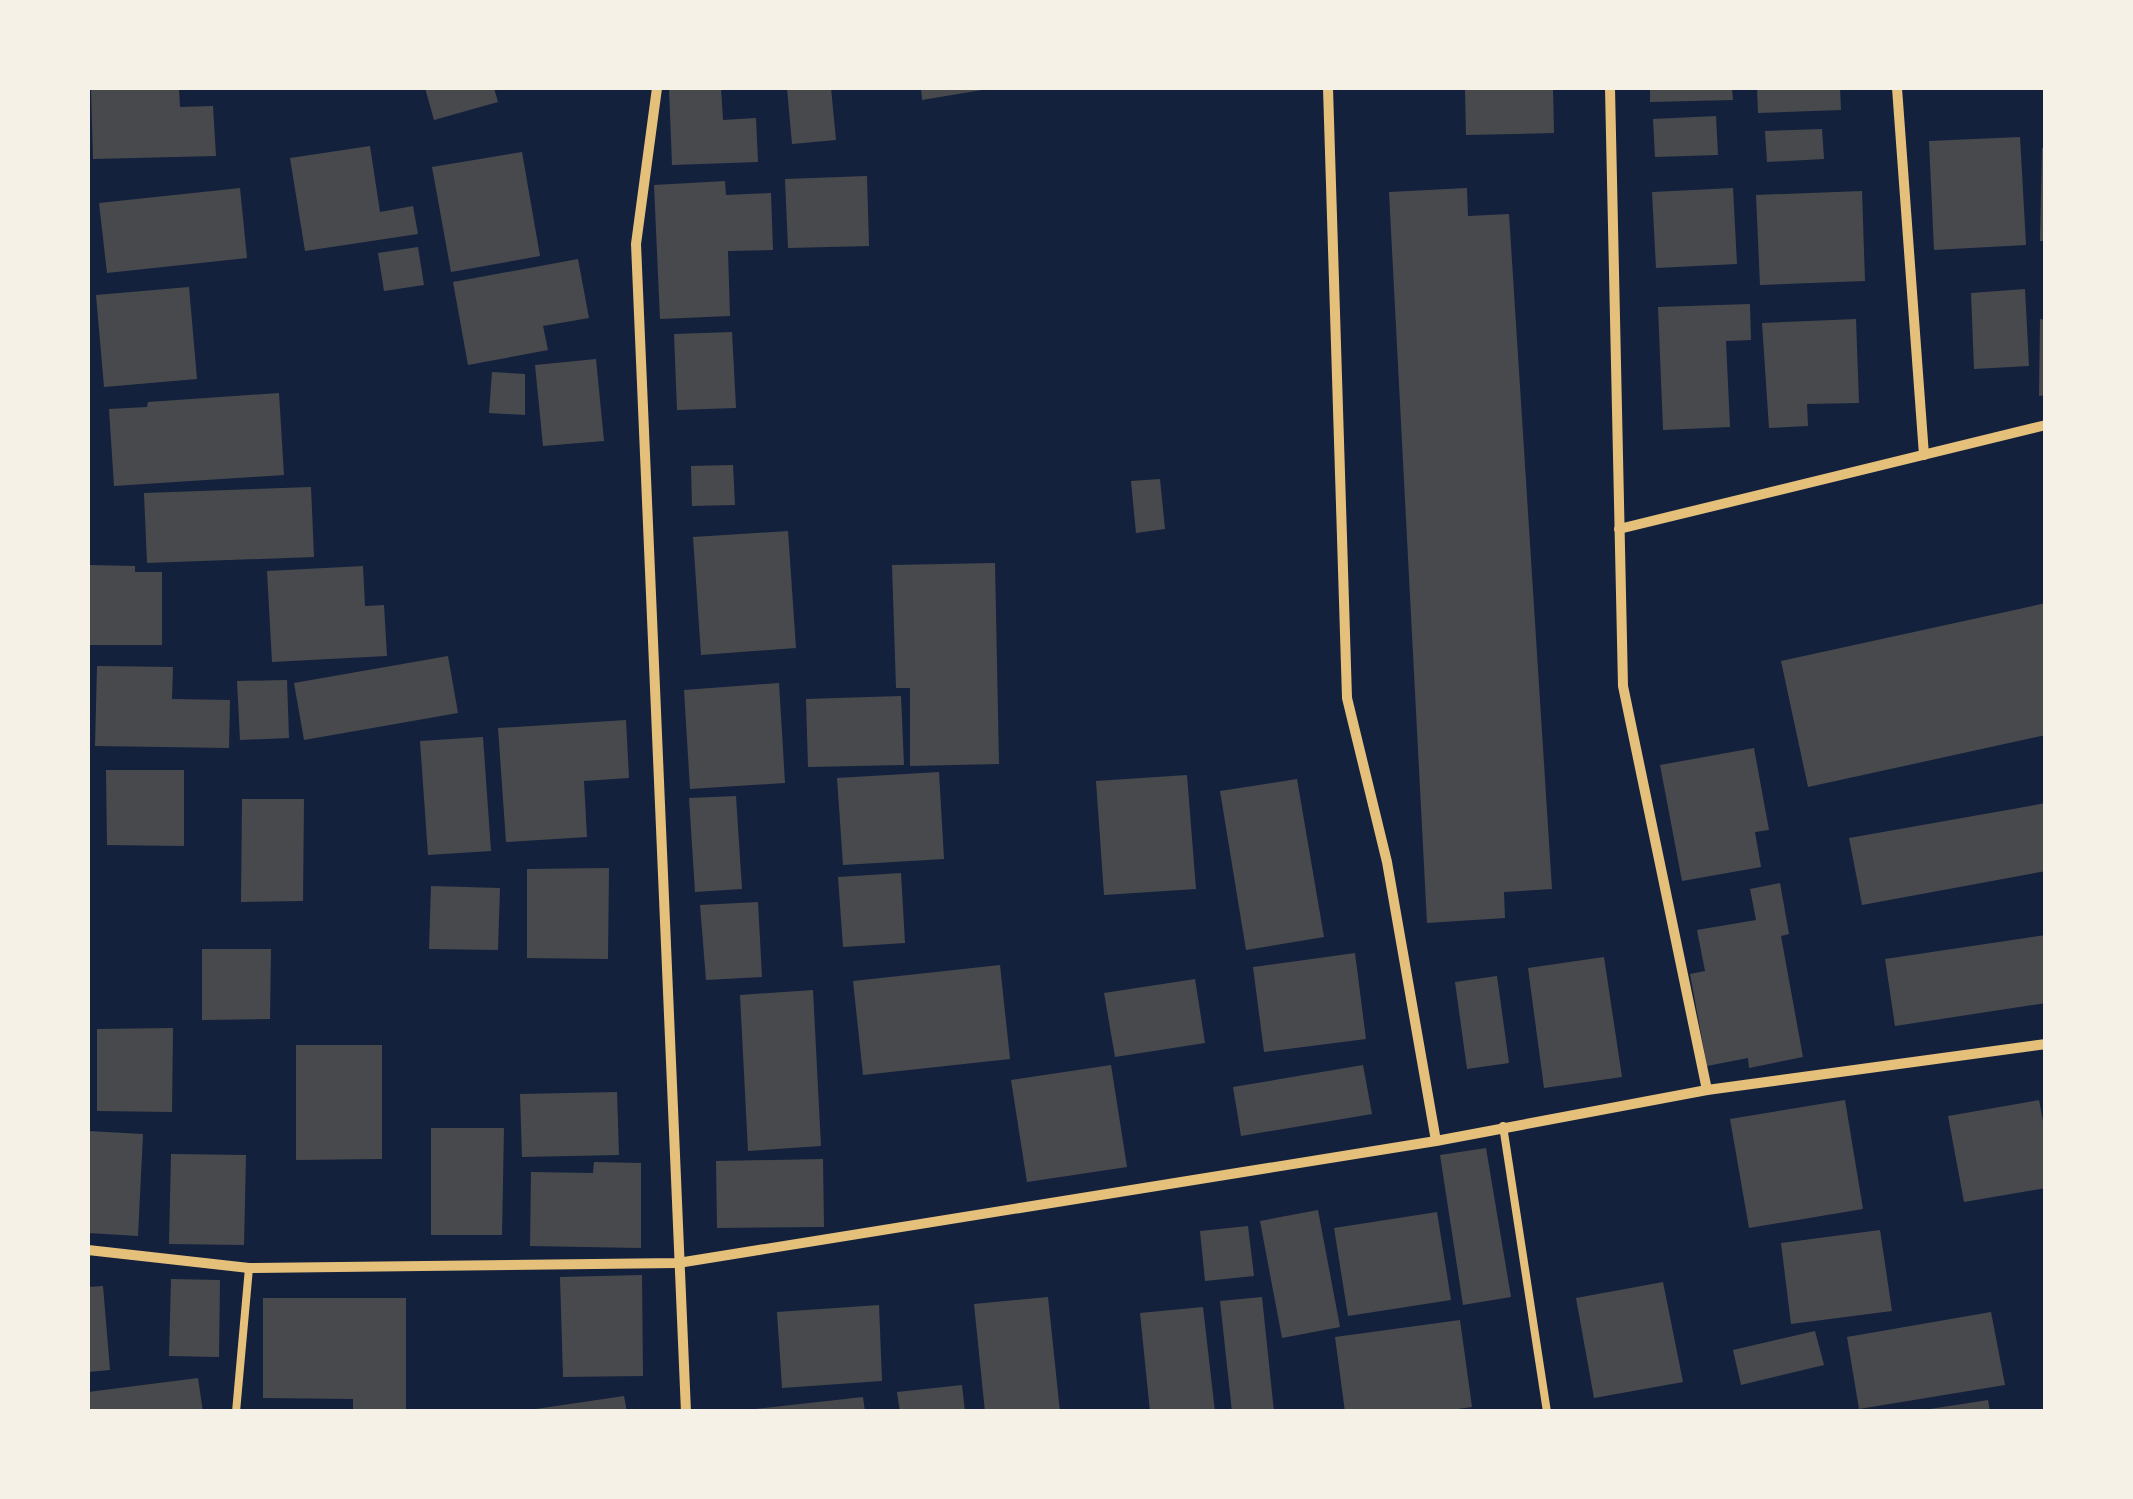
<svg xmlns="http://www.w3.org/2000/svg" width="2133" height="1499" font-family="Rubik,sans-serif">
	<rect width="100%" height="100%" fill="#14213d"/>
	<g fill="#48494c">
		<path d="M91,88H179L180,107L213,106L216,156L93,159Z"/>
		<path d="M425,88H494L498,102L434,120Z"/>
		<path d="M669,88H721L723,120L756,118L758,162L672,165Z"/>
		<path d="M787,88H831L836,140L792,144Z"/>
		<path d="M921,88H982V90L922,100Z"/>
		<path d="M1465,88H1553L1554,133L1466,135Z"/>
		<path d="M1650,88H1732L1733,100L1650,102Z"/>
		<path d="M1757,88H1840L1841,110L1758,113Z"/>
		<path d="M1716,116L1718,155L1655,157L1653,119Z"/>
		<path d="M1822,129L1824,159L1767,162L1765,131Z"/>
		<path d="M2020,137L2026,245L1934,250L1929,141Z"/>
		<path d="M370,146L380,212L413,206L418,234L305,251L290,158Z"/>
		<path d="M2042,148H2046V241H2040Z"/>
		<path d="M522,152L540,256L451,272L432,167Z"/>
		<path d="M867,176L869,246L788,248L785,179Z"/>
		<path d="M725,181L726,195L771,193L773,250L728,251L730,316L660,319L654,185Z"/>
		<path d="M240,188L247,258L107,273L99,203Z"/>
		<path d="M1467,188L1468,216L1509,214L1552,889L1504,892L1505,918L1427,923L1389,192Z"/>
		<path d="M1733,188L1737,264L1656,268L1652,192Z"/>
		<path d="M1862,191L1865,281L1760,285L1756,195Z"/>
		<path d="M418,247L424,285L384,291L378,253Z"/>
		<path d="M578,259L589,318L543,326L548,350L468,365L453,282Z"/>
		<path d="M189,287L197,379L104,387L96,295Z"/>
		<path d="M2025,289L2029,366L1974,369L1971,293Z"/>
		<path d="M1750,304L1751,340L1726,341L1730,427L1663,430L1658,307Z"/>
		<path d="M1856,319L1859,403L1807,404L1808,426L1769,428L1762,323Z"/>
		<path d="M2040,319L2046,320V395L2039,396Z"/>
		<path d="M732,332L736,408L677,410L674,334Z"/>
		<path d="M596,359L604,441L543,446L535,365Z"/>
		<path d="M492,372L525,374V415L489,413Z"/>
		<path d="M279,393L284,475L114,486L109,409L147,407L148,402Z"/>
		<path d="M733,465L735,505L692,506L691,466Z"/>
		<path d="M1160,479L1165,529L1136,533L1131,481Z"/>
		<path d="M311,487L314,557L147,563L144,493Z"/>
		<path d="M788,531L796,648L701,655L693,537Z"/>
		<path d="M995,563L999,764L910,766V688H896L892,565Z"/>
		<path d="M90,565L135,566V572H162V645H90Z"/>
		<path d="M363,566L365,606L384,605L387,656L272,662L267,571Z"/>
		<path d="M2046,603V735L1808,787L1781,661Z"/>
		<path d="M448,656L458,713L304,740L294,683Z"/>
		<path d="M97,666L173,667L172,699L230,700L229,748L95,746Z"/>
		<path d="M287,680L289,738L240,740L237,681Z"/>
		<path d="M779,683L785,783L690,789L684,690Z"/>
		<path d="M901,696L904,765L808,767L806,699Z"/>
		<path d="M626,720L629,778L584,781L587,837L506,842L498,728Z"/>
		<path d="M483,737L491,851L428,855L420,741Z"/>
		<path d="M1754,748L1769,830L1755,832L1761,867L1682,881L1660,765Z"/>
		<path d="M106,770H184V846L107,845Z"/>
		<path d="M939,772L944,859L843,865L837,778Z"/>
		<path d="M1187,775L1196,889L1104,895L1096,781Z"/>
		<path d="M1297,779L1324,937L1246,950L1220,791Z"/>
		<path d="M736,796L742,889L695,892L689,798Z"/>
		<path d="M242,799H304L303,901L241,902Z"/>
		<path d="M2046,803V871L1862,905L1849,838Z"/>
		<path d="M609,868L608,959L527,958V869Z"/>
		<path d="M901,873L905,943L843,947L838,877Z"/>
		<path d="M1780,883L1789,934L1781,936L1803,1057L1749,1068L1748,1058L1707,1066L1690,974L1705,971L1697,930L1756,920L1750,889Z"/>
		<path d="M431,886L500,888L498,950L429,949Z"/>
		<path d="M758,902L762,977L706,980L700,905Z"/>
		<path d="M2046,935V1003L1895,1026L1885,959Z"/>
		<path d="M202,949H271L270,1019L202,1020Z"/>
		<path d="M1355,953L1366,1039L1264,1052L1253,967Z"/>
		<path d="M1604,957L1622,1077L1544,1088L1528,968Z"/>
		<path d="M1000,965L1010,1059L863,1075L853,981Z"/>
		<path d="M1497,976L1509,1063L1467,1069L1455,982Z"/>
		<path d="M1195,979L1205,1043L1115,1057L1104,993Z"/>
		<path d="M813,990L821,1146L748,1151L740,995Z"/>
		<path d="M173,1028L172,1112L97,1111V1029Z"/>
		<path d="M296,1045H382V1159L296,1160Z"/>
		<path d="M1111,1065L1127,1167L1027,1182L1011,1080Z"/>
		<path d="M1363,1065L1372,1114L1241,1136L1233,1087Z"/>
		<path d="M617,1092L619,1155L522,1157L520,1094Z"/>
		<path d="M1845,1100L1863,1209L1749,1228L1730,1119Z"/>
		<path d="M2039,1100L2046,1137V1188L1964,1202L1948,1116Z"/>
		<path d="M431,1128H504L502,1235H431Z"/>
		<path d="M88,1131L143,1134L138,1236L88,1233Z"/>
		<path d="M1486,1148L1511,1297L1463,1305L1440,1155Z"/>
		<path d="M171,1154L246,1155L244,1245L169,1244Z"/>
		<path d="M823,1159L824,1227L717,1228L716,1161Z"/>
		<path d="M594,1162L641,1163V1248L530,1246L531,1172L593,1173Z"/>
		<path d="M1318,1210L1340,1327L1282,1338L1260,1221Z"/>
		<path d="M1437,1212L1451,1300L1348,1316L1334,1228Z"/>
		<path d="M1248,1226L1254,1276L1205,1281L1200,1231Z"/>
		<path d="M1880,1230L1892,1311L1791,1324L1781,1243Z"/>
		<path d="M642,1275L643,1376L563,1377L560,1277Z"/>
		<path d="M171,1279L220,1280L219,1357L169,1356Z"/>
		<path d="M1663,1282L1683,1382L1594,1398L1576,1298Z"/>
		<path d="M103,1286L110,1370L88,1372V1287Z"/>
		<path d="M1048,1297L1060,1412H985L974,1304Z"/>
		<path d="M1262,1297L1274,1412H1232L1220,1301Z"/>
		<path d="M263,1298H406V1412H353V1399L263,1398Z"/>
		<path d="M879,1305L882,1381L782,1388L777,1312Z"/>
		<path d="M1203,1307L1215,1412H1150L1140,1313Z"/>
		<path d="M1991,1312L2005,1385L1859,1409L1847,1337Z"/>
		<path d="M1460,1320L1472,1407L1437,1412H1345L1335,1337Z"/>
		<path d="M1815,1331L1824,1365L1741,1385L1733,1350Z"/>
		<path d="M198,1378L203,1412H88V1392Z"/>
		<path d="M962,1385L965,1412H900L897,1392Z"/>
		<path d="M624,1396L627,1412H536V1409Z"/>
		<path d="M863,1397L865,1412H755V1409Z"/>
		<path d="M1988,1400L1990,1412H1930V1409Z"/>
	</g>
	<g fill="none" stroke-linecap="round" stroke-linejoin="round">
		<g stroke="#e5c07b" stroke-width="8">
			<path d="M1503,1126L1547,1412"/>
			<path d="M236,1412L249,1268"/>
		</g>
		<g stroke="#e5c07b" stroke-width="10">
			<path d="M657,88L636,244L686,1412"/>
			<path d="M1328,88L1347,698L1387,862L1436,1141"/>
			<path d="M1610,88L1623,686L1707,1090"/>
			<path d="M1897,88L1924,455"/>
			<path d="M1619,529L2046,425"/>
			<path d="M88,1250L249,1268L678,1263L1436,1141L1707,1090L2046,1044"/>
		</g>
	</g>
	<rect width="2133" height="1499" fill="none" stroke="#f6f1e7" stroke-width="180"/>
</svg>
